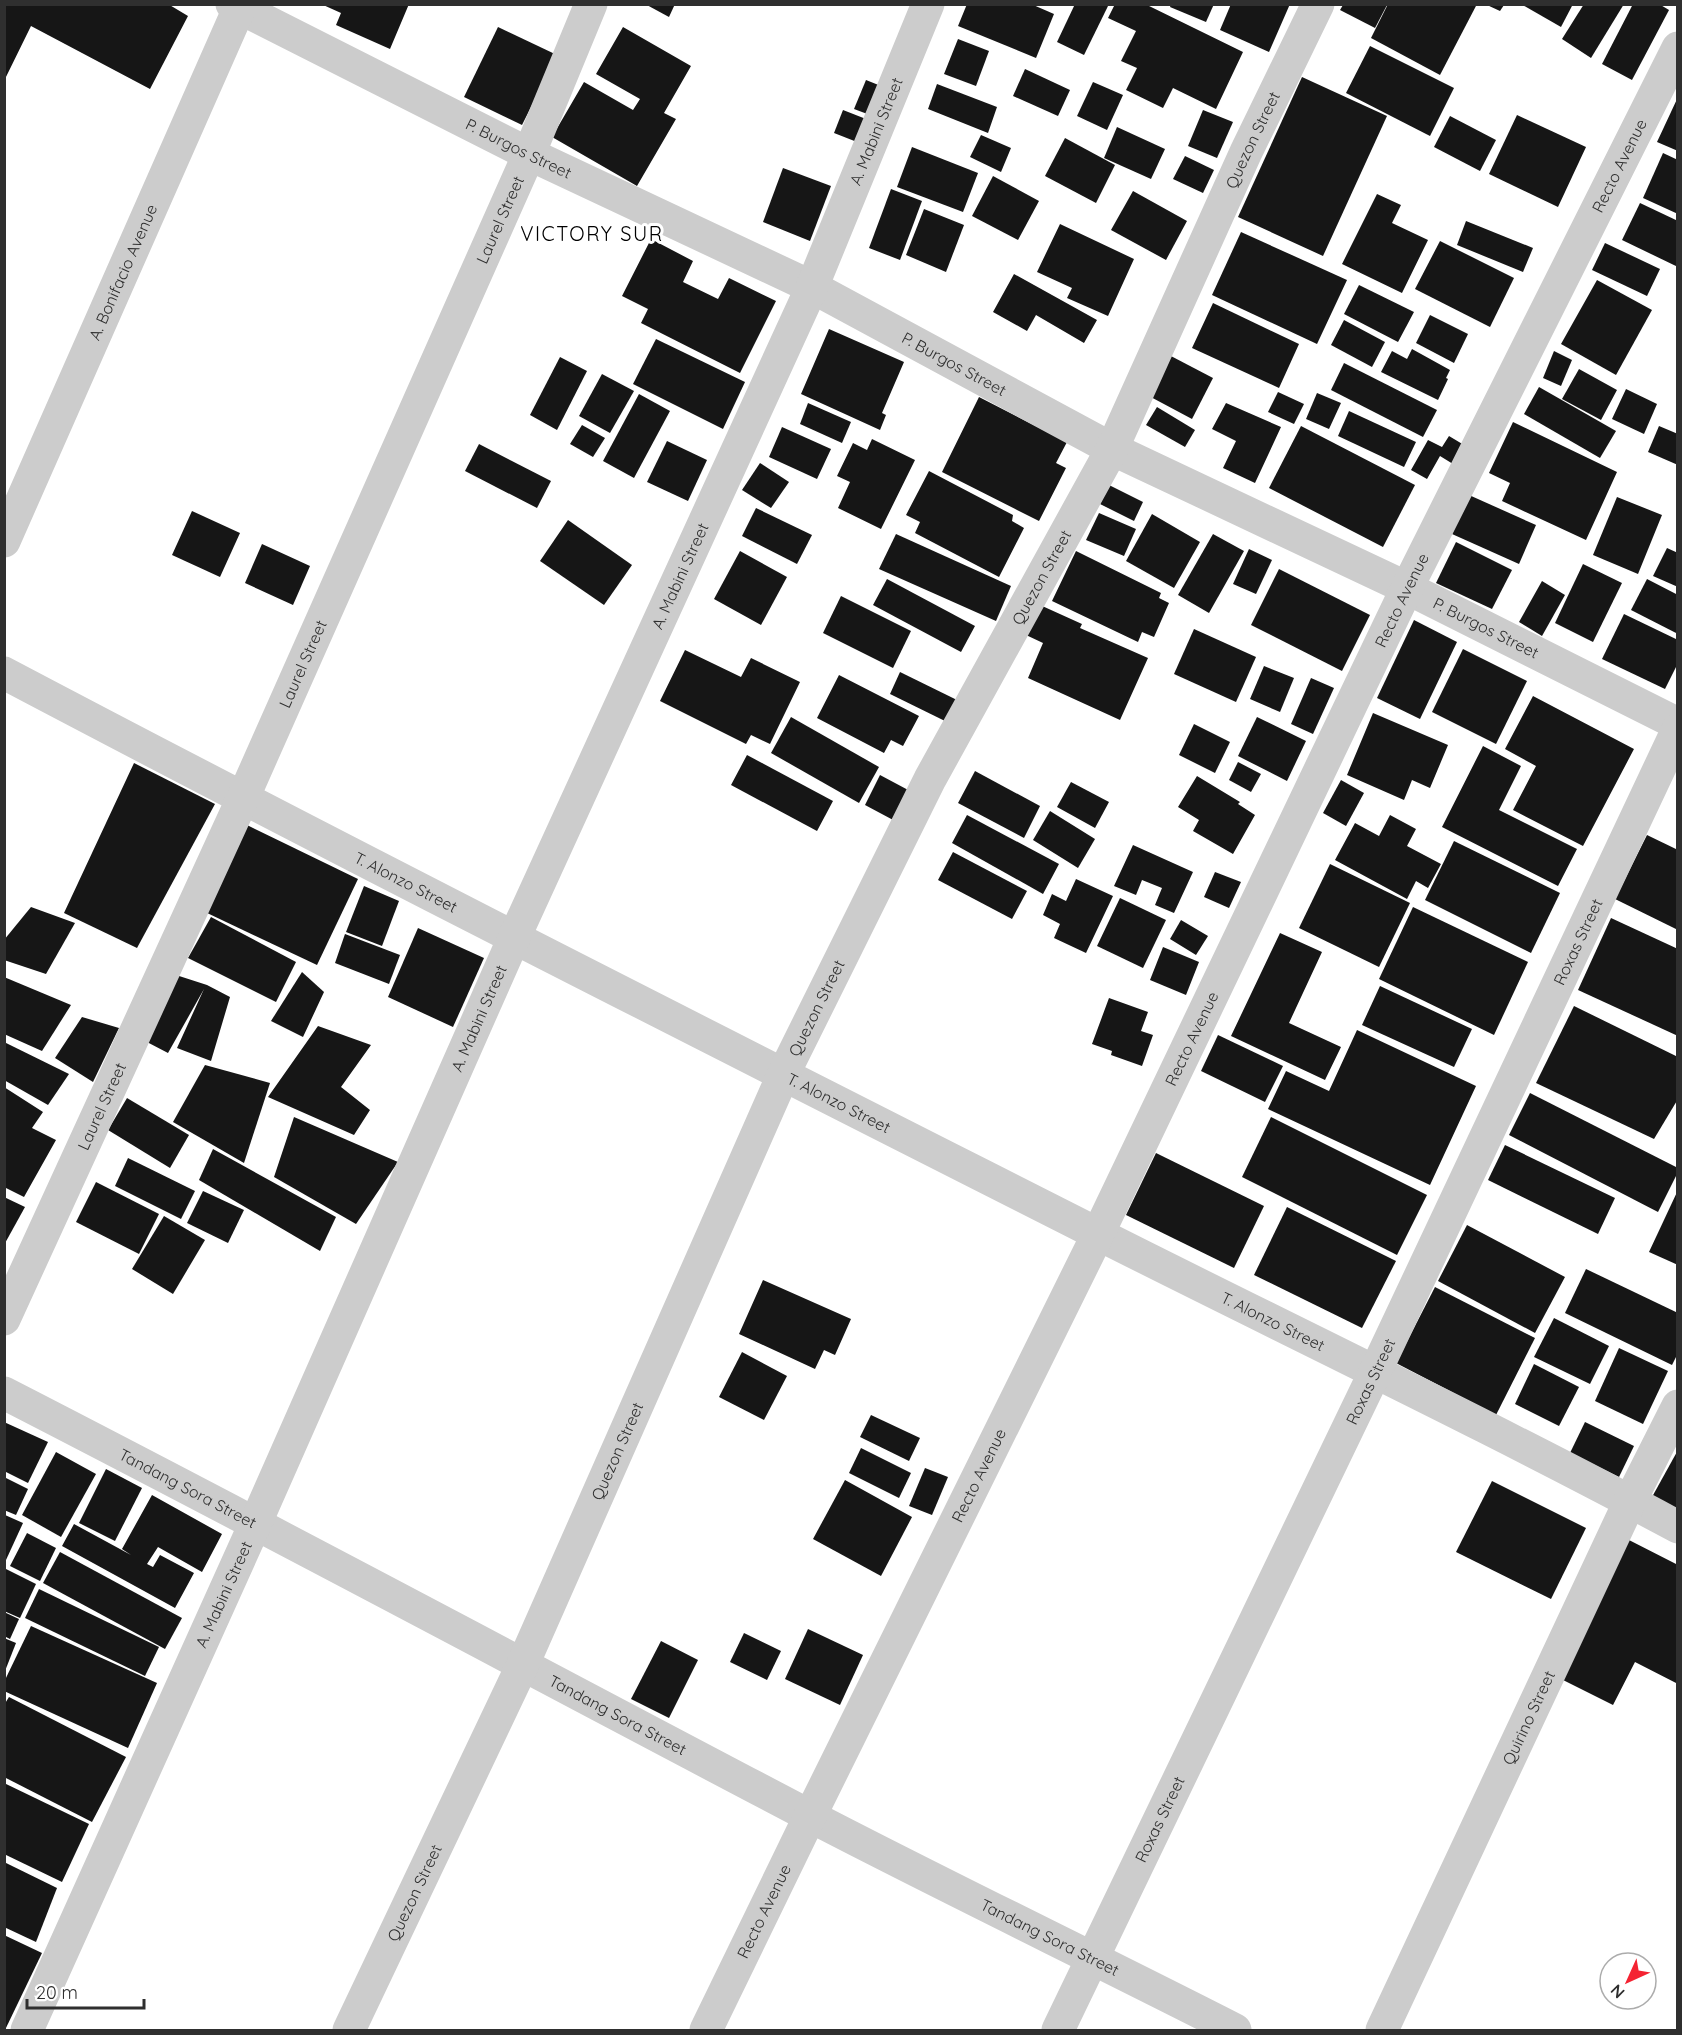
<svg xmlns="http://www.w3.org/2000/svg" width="1682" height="2035" font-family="Quicksand,sans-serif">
	<rect width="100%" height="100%" fill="#fff"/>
	<g fill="#161616">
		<path d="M4,4H168L188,16L150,89L31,26L4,81Z"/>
		<path d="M321,4H409L390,49L336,25L341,13Z"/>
		<path d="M645,4H675L669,17Z"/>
		<path d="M967,4H1031L1054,14L1036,58L958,26Z"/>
		<path d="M1075,4H1109L1084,55L1057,42Z"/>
		<path d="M1115,4H1145L1243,52L1216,109L1173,88L1163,108L1126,90L1137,68L1121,61L1136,31L1108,18Z"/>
		<path d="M1171,4H1214L1206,22L1170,7Z"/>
		<path d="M1231,4H1290L1269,52L1220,30Z"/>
		<path d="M1388,4H1477L1440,75L1371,38Z"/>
		<path d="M1521,4H1573L1561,27Z"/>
		<path d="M1584,4H1624L1591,58L1562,39Z"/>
		<path d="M1633,4H1659L1669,10L1632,80L1602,64Z"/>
		<path d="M1343,5H1387L1375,28L1340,10Z"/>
		<path d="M1487,5H1504L1500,11Z"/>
		<path d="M498,27L557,55L522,125L464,97Z"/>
		<path d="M623,27L691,66L664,113L676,119L637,186L552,137L584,82L633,110L640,99L596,74Z"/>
		<path d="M958,39L989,51L976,86L944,74Z"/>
		<path d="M1370,46L1454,88L1430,136L1346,93Z"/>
		<path d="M1025,69L1070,90L1058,116L1013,96Z"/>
		<path d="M1302,77L1387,116L1323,256L1238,217Z"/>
		<path d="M866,80L881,86L870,115L854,109Z"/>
		<path d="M1093,82L1123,95L1107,130L1077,116Z"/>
		<path d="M937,84L997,107L988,133L928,109Z"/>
		<path d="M1678,97V151L1657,142Z"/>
		<path d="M843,110L866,119L857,142L834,133Z"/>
		<path d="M1203,110L1233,122L1217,158L1188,146Z"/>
		<path d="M1517,115L1586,147L1558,207L1489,174Z"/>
		<path d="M1450,116L1496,140L1480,171L1434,147Z"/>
		<path d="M1117,127L1165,149L1151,179L1104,158Z"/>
		<path d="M981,135L1011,148L1001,172L970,157Z"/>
		<path d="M1065,138L1115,165L1096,203L1045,176Z"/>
		<path d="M912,147L978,173L963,212L897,187Z"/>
		<path d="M1663,153L1678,160V214L1643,198Z"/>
		<path d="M1185,156L1214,170L1203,193L1173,179Z"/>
		<path d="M783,168L831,186L810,241L763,222Z"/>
		<path d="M993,176L1039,201L1018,240L972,216Z"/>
		<path d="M891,189L922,201L900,260L869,248Z"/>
		<path d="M1133,191L1187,221L1166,260L1111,230Z"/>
		<path d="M1377,194L1401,205L1392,223L1428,240L1402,293L1342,264Z"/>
		<path d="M1640,203L1678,221V267L1622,240Z"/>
		<path d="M924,209L964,225L946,272L906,255Z"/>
		<path d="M1466,221L1533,248L1523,272L1457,245Z"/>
		<path d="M1060,224L1134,259L1108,316L1067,298L1072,288L1037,272Z"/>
		<path d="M1241,232L1347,280L1317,344L1212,295Z"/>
		<path d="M651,239L693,261L683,282L718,299L729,278L776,301L740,373L641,323L648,309L622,296Z"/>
		<path d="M1440,241L1514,278L1490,327L1415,289Z"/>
		<path d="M1605,243L1660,269L1647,296L1592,270Z"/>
		<path d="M1014,274L1097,320L1084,343L1036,315L1027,331L993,312Z"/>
		<path d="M1597,280L1652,310L1616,375L1561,344Z"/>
		<path d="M1359,285L1414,312L1398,342L1344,314Z"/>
		<path d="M1213,303L1299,344L1279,388L1192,348Z"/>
		<path d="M1430,315L1468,334L1454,363L1416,343Z"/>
		<path d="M1344,320L1385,342L1372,367L1331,345Z"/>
		<path d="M829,329L904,362L882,413L886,415L880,430L801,394Z"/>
		<path d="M656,339L745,382L723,429L633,384Z"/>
		<path d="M1412,349L1450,370L1446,378L1448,379L1438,400L1381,372L1392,351L1407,359Z"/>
		<path d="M1554,351L1572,360L1561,386L1543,378Z"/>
		<path d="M1169,355L1213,378L1192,419L1147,395Z"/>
		<path d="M560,357L587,371L557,430L530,415Z"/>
		<path d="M1344,363L1437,410L1423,437L1331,390Z"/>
		<path d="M1579,369L1617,390L1601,420L1562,399Z"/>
		<path d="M602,374L634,391L610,433L579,416Z"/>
		<path d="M1539,387L1616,431L1600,458L1524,414Z"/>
		<path d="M1626,389L1657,404L1644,434L1612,419Z"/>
		<path d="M1278,392L1304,404L1294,424L1268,412Z"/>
		<path d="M1317,393L1341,403L1329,429L1306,419Z"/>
		<path d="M639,394L670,411L634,478L603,461Z"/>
		<path d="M979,397L1067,442L1056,463L1066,468L1039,521L942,472Z"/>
		<path d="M808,403L851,422L842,443L800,424Z"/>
		<path d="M1226,403L1281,427L1255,483L1223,468L1236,441L1212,429Z"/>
		<path d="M1157,407L1195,430L1185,447L1146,425Z"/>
		<path d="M1349,411L1416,442L1404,467L1338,436Z"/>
		<path d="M1513,422L1617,472L1586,540L1502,501L1510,483L1489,473Z"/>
		<path d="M582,425L605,438L593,457L570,444Z"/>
		<path d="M1301,426L1415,485L1383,547L1269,488Z"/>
		<path d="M1659,426L1678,434V465L1648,452Z"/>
		<path d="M782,427L831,449L817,479L769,457Z"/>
		<path d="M1449,436L1464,445L1453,464L1440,456L1427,479L1411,470L1428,440L1442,447Z"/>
		<path d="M872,439L915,460L881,529L838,508L850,482L837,476L853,443L867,450Z"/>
		<path d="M667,441L707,460L688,501L647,482Z"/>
		<path d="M479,444L551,481L537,508L465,471Z"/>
		<path d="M760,463L789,482L771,508L742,490Z"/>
		<path d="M929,471L1013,515L1012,521L1024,528L999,577L915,533L920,522L906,515Z"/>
		<path d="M1109,485L1143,502L1134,521L1100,504Z"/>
		<path d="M1469,495L1536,525L1519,564L1452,534Z"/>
		<path d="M1617,497L1662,515L1638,574L1593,555Z"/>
		<path d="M756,508L812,535L797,564L742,536Z"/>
		<path d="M192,511L240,533L220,577L172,555Z"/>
		<path d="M1099,513L1136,529L1124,556L1086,540Z"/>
		<path d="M1152,514L1200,542L1174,588L1126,561Z"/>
		<path d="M568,520L632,565L604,605L540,561Z"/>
		<path d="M896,534L1011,586L996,621L879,569Z"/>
		<path d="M1213,534L1244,551L1209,613L1178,595Z"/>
		<path d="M1456,542L1512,570L1492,609L1436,583Z"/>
		<path d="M262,544L310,566L293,605L245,583Z"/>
		<path d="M1667,548L1678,553V587L1653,576Z"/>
		<path d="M1249,549L1272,560L1256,594L1233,584Z"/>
		<path d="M740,551L787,577L761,625L714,599Z"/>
		<path d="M1076,551L1161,593L1159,598L1169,603L1154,637L1142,632L1138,642L1052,601Z"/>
		<path d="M1583,564L1622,583L1593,642L1555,623Z"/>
		<path d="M1279,569L1370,615L1342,671L1251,625Z"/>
		<path d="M887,579L975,626L961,652L873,605Z"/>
		<path d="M1647,579L1678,595V634L1631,610Z"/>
		<path d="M1542,581L1565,595L1542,636L1519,622Z"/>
		<path d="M841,596L911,631L893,668L823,633Z"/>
		<path d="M1040,605L1082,624L1080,628L1148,658L1120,720L1028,678L1043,643L1026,635Z"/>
		<path d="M1624,614L1678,640V663L1665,689L1602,659Z"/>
		<path d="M1414,620L1457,642L1420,719L1377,698Z"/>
		<path d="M1194,629L1256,657L1236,702L1174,674Z"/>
		<path d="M1463,649L1527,681L1496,744L1432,712Z"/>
		<path d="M685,650L741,677L751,658L800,682L770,744L751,735L746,744L660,701Z"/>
		<path d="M1264,666L1294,678L1280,712L1250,699Z"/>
		<path d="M900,672L957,700L947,722L890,694Z"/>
		<path d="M839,675L919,716L903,746L891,740L884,753L817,718Z"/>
		<path d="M1311,678L1334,688L1313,734L1291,724Z"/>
		<path d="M1533,696L1634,749L1583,846L1513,810L1536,766L1505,749Z"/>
		<path d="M1373,713L1448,745L1430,788L1412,780L1404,800L1347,775Z"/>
		<path d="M791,717L879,767L859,803L771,753Z"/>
		<path d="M1257,717L1306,741L1287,781L1238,756Z"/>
		<path d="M1194,724L1230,742L1215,773L1179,755Z"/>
		<path d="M1483,746L1521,766L1499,810L1577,849L1558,886L1442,827Z"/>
		<path d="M747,755L833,801L817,831L731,785Z"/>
		<path d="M1238,762L1261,774L1251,792L1229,780Z"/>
		<path d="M134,763L215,804L137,948L64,913Z"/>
		<path d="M975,771L1040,806L1024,838L958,803Z"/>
		<path d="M880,775L910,791L895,821L865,805Z"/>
		<path d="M1197,776L1240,802L1238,804L1255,815L1233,854L1193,831L1199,820L1178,807Z"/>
		<path d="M1341,780L1364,793L1346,826L1323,813Z"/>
		<path d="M1071,782L1109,802L1095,828L1057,807Z"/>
		<path d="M1050,811L1095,839L1078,868L1033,840Z"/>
		<path d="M967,815L1059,864L1043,894L952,843Z"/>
		<path d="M1390,815L1416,829L1407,846L1441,864L1428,888L1416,881L1407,899L1335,860L1355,823L1379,836Z"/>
		<path d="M247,825L358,879L317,965L205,912Z"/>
		<path d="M1647,835L1678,850V930L1615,899Z"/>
		<path d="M1454,841L1560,893L1531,953L1425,900Z"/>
		<path d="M1133,845L1193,872L1174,913L1155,905L1162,888L1142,880L1136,895L1114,886Z"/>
		<path d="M953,852L1027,891L1012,919L938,880Z"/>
		<path d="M1330,864L1410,903L1379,967L1299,928Z"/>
		<path d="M1215,872L1241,882L1229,908L1204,897Z"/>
		<path d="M1076,879L1113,896L1086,953L1054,938L1060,924L1043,915L1052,894L1066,901Z"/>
		<path d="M364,886L399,901L382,946L346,932Z"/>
		<path d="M1120,898L1166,920L1143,968L1097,946Z"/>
		<path d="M31,907L75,923L46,974L4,960V940Z"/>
		<path d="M1413,907L1528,962L1494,1035L1379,979Z"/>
		<path d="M211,917L296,962L276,1002L188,958Z"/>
		<path d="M1611,918L1678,949V1036L1578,990Z"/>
		<path d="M1181,920L1208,936L1196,955L1170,939Z"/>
		<path d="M418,928L484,958L453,1027L388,997Z"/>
		<path d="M1280,933L1322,952L1289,1023L1341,1047L1325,1080L1231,1036Z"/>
		<path d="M345,934L400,955L389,984L335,963Z"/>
		<path d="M1163,947L1199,962L1186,995L1150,980Z"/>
		<path d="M302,972L324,992L303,1037L271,1021Z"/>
		<path d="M176,975L207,985L230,997L211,1061L177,1048L204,989L168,1053L145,1041Z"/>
		<path d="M4,977L71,1005L42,1051L4,1034Z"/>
		<path d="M1380,986L1472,1029L1454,1067L1362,1025Z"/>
		<path d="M1109,998L1148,1012L1141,1031L1153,1035L1142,1066L1111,1055L1112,1051L1092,1044Z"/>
		<path d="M1574,1006L1678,1057V1099L1654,1139L1536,1083Z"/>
		<path d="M82,1017L119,1028L93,1082L55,1058Z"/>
		<path d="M318,1026L371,1045L341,1087L370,1110L354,1135L268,1097Z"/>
		<path d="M1357,1030L1476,1086L1430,1185L1268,1109L1286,1071L1329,1091Z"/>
		<path d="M1218,1035L1283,1066L1265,1102L1201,1071Z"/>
		<path d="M4,1042L69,1074L48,1105L4,1080Z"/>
		<path d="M205,1065L270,1083L244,1163L173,1122Z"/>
		<path d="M4,1087L43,1112L32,1128L56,1140L24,1197L4,1187Z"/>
		<path d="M1530,1093L1678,1168V1172L1658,1212L1509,1135Z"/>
		<path d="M127,1098L189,1135L170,1168L108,1130Z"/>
		<path d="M294,1117L398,1162L356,1224L274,1177Z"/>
		<path d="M1271,1117L1427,1195L1397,1255L1242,1177Z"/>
		<path d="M1505,1145L1615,1198L1598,1234L1488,1180Z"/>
		<path d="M213,1149L336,1217L320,1251L199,1180Z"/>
		<path d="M1156,1153L1264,1206L1234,1268L1126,1215Z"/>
		<path d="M128,1158L195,1191L181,1219L115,1186Z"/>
		<path d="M96,1182L159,1214L139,1254L76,1222Z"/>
		<path d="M1678,1190V1265L1649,1252Z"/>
		<path d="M203,1191L244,1210L228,1243L187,1223Z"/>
		<path d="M4,1197L25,1207L4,1245Z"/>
		<path d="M1287,1207L1396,1261L1362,1328L1254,1275Z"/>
		<path d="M164,1216L205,1240L173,1294L132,1269Z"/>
		<path d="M1467,1225L1565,1277L1535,1333L1438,1281Z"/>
		<path d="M1586,1269L1678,1313V1353L1672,1365L1565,1313Z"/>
		<path d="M763,1280L851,1319L835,1355L824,1350L815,1369L739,1334Z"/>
		<path d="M1435,1287L1535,1338L1496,1415L1396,1363Z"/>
		<path d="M1554,1318L1609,1346L1590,1384L1534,1357Z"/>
		<path d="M1619,1348L1668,1371L1643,1424L1595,1401Z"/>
		<path d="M742,1352L787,1376L764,1420L719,1397Z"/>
		<path d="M1534,1364L1579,1387L1559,1426L1515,1404Z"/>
		<path d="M871,1415L920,1438L909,1461L860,1437Z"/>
		<path d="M4,1422L48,1442L28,1483L4,1471Z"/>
		<path d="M1585,1422L1634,1446L1619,1477L1570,1453Z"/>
		<path d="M861,1448L911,1473L899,1498L849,1473Z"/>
		<path d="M1678,1450V1510L1652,1497Z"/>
		<path d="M56,1452L96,1474L61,1537L22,1515Z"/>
		<path d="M925,1468L948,1477L932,1515L909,1506Z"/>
		<path d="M106,1469L142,1488L115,1541L79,1523Z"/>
		<path d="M4,1477L28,1489L16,1515L4,1510Z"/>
		<path d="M845,1480L912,1517L881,1576L813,1539Z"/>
		<path d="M1492,1481L1586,1528L1551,1599L1456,1552Z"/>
		<path d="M152,1495L222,1534L202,1572L158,1547L147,1564L153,1567L160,1555L194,1573L175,1608L62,1546L74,1524L131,1555L122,1549Z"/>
		<path d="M5,1515L23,1523L6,1560L5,1559Z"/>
		<path d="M27,1533L56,1548L40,1581L10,1566Z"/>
		<path d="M1627,1539L1678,1565V1684L1635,1662L1613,1705L1557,1677Z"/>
		<path d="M60,1552L182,1618L165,1649L43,1583Z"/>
		<path d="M4,1568L36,1584L20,1618L4,1611Z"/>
		<path d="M39,1589L159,1647L145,1676L25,1618Z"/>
		<path d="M4,1612L19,1619L10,1639L4,1636Z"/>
		<path d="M31,1626L157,1683L128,1748L4,1691V1682Z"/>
		<path d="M808,1629L863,1655L840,1705L785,1679Z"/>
		<path d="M744,1633L781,1651L767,1680L730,1662Z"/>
		<path d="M4,1638L16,1643L5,1671H4Z"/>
		<path d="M661,1641L698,1660L669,1718L631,1699Z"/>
		<path d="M9,1697L126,1757L92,1822L4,1777V1705Z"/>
		<path d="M4,1783L89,1824L62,1882L4,1854Z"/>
		<path d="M4,1862L57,1888L36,1942L4,1927Z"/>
		<path d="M4,1935L42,1953L5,2030H4Z"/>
	</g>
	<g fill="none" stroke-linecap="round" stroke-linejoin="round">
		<g stroke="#ccc" stroke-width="33">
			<path id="s1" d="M232,4L529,154L812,287L1112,449L1407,588L1678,724"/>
			<path id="s2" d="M4,541L241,4"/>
			<path id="s3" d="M4,673C366,864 731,1048 1096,1233C1290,1331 1486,1424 1678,1527"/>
			<path id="s4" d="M4,1319L243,798L529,154L591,4"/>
			<path id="s5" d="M4,1393C273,1531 539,1674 806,1814C948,1888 1092,1957 1235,2030"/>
			<path id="s6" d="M27,2030L256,1522L514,938L812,287L928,4"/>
			<path id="s7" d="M349,2030L523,1664L784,1073L930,779L1112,449L1246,152L1318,4"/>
			<path id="s8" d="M706,2030L810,1816L1098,1234L1407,588L1678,48"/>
			<path id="s9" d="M1058,2030L1375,1372L1678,729"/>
			<path id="s10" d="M1382,2030L1630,1501L1678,1406"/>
		</g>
	</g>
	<g text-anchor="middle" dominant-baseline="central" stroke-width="6" stroke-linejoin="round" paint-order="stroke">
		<g font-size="16" fill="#2f2f2f" stroke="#fff">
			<text stroke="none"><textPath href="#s6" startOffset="2080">A. Mabini Street</textPath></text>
			<text stroke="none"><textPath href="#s7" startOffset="2096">Quezon Street</textPath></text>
			<text stroke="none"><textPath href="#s1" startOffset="321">P. Burgos Street</textPath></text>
			<text stroke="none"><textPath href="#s8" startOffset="2076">Recto Avenue</textPath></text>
			<text stroke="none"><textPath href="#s4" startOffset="1206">Laurel Street</textPath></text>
			<text stroke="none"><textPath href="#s2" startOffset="294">A. Bonifacio Avenue</textPath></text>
			<text stroke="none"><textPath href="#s1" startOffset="807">P. Burgos Street</textPath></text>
			<text stroke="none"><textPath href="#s6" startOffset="1594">A. Mabini Street</textPath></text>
			<text stroke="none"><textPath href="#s7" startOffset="1610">Quezon Street</textPath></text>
			<text stroke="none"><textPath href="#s8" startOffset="1590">Recto Avenue</textPath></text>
			<text stroke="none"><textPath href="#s1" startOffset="1401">P. Burgos Street</textPath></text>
			<text stroke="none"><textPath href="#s4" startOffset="720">Laurel Street</textPath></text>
			<text stroke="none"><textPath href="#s3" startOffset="453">T. Alonzo Street</textPath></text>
			<text stroke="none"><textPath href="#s9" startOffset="1206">Roxas Street</textPath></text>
			<text stroke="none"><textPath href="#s7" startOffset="1124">Quezon Street</textPath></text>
			<text stroke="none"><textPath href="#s6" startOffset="1108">A. Mabini Street</textPath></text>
			<text stroke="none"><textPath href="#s8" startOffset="1104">Recto Avenue</textPath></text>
			<text stroke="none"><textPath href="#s3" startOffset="939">T. Alonzo Street</textPath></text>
			<text stroke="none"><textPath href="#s4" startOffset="234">Laurel Street</textPath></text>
			<text stroke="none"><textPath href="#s3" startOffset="1425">T. Alonzo Street</textPath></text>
			<text stroke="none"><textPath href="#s9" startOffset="720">Roxas Street</textPath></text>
			<text stroke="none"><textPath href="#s7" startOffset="638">Quezon Street</textPath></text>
			<text stroke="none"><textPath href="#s8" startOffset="618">Recto Avenue</textPath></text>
			<text stroke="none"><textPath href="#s5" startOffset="207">Tandang Sora Street</textPath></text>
			<text stroke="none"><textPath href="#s6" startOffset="478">A. Mabini Street</textPath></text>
			<text stroke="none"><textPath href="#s5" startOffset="693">Tandang Sora Street</textPath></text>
			<text stroke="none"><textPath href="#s10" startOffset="345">Quirino Street</textPath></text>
			<text stroke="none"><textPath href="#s9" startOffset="234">Roxas Street</textPath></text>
			<text stroke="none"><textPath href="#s7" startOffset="152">Quezon Street</textPath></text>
			<text stroke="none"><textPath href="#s8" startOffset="132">Recto Avenue</textPath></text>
			<text stroke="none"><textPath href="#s5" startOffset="1179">Tandang Sora Street</textPath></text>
		</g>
		<g font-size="20" letter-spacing="1.5" fill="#000" stroke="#fff">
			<text x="592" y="233">VICTORY SUR</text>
		</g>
	</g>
	<rect width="1682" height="2035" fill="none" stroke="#2f2f2f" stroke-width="12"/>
	<g transform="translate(1628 1981) rotate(225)"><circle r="28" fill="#ffffff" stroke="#acacac" stroke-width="1.5"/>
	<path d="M0-4.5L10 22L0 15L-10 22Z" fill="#f42332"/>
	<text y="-9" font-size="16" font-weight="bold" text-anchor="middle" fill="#2f2f2f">N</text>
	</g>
	<path d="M27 1999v9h117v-9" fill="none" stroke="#2f2f2f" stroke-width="3"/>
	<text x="36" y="1999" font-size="18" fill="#2f2f2f" stroke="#ffffff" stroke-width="4.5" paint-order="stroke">20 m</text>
</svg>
